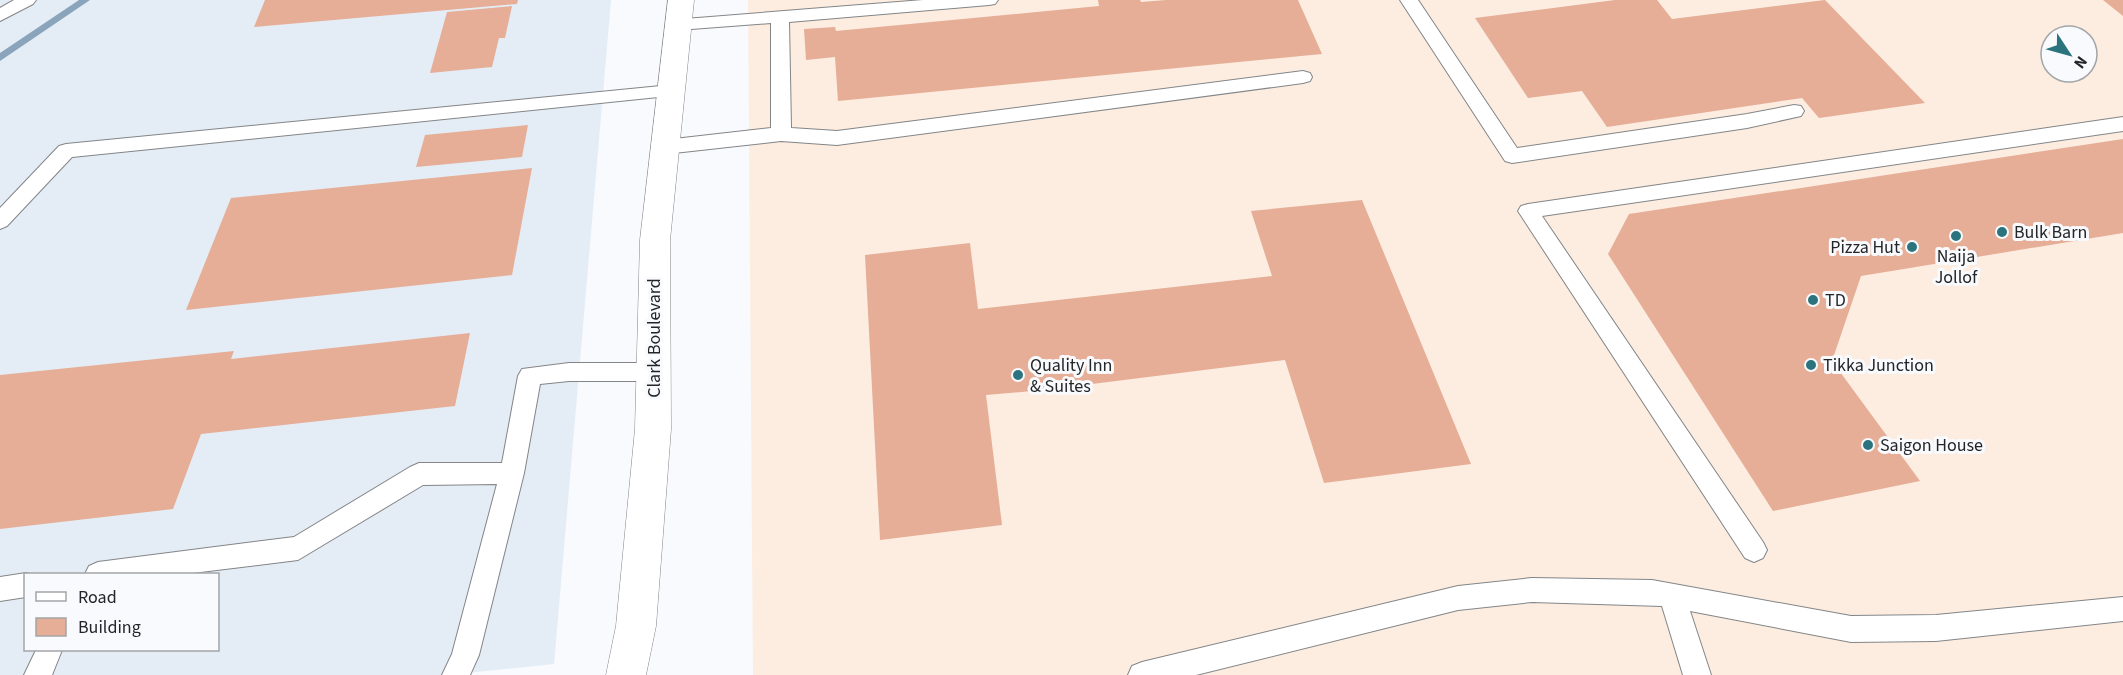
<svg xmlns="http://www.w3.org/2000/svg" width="2123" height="675" font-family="'Source Sans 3',sans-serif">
	<rect width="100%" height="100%" fill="#f8fafd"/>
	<path fill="#fcede0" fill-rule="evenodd" d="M748,0H2123V675H753ZM2051,36H2087V72H2051Z"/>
	<path fill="#e4edf5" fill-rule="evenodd" d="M0,0H611L554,664L448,675H0ZM26,574H218V650H26Z"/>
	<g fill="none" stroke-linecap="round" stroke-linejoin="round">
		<path fill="#8aa4bb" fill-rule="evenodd" d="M79,0H90L0,61V53Z"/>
	</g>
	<g fill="#e6ad97">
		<path d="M265,0H518L517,4L254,27Z"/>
		<path d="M1098,0H1140L1141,2L1166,0H1298L1322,54L838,101L835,57L806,60L804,29L835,27L836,31L1099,6Z"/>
		<path d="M1615,0H1657L1672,19L1825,0L1925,103L1819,118L1802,98L1607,127L1582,91L1528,98L1475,18Z"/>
		<path d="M2103,0H2123V16Z"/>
		<path d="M512,6L505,38H499L492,67L430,73L447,12Z"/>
		<path d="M528,125L522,157L416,167L425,135Z"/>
		<path d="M2123,139V233L1861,276L1832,361L1920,481L1773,511L1608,254L1629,214Z"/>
		<path d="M532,168L512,275L186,310L231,198Z"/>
		<path d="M1362,200L1471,464L1324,483L1285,360L1044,390L986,395L1002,525L880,540L865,255L970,243L978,309L1272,276L1251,211Z"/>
		<path d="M470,333L455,406L201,434L173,509L0,529V375L234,351L231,359Z"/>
	</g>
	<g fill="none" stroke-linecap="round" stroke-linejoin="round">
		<defs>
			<g id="lane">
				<path d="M14,0H36L33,4L0,21V8Z"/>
				<path d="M923,0H998L995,4L989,5L789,22L791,128L837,131L1303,71L1310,73L1312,77L1310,81L1303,83L837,145L781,141L665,154L658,152L655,147L658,142L665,140L771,128V23L678,30L672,28L669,24L672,20Z"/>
				<path d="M1400,0H1418L1517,148L1747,114L1794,105L1801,106L1804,111L1801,116L1747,128L1512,163L1505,161Z"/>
				<path d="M671,85L678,87L680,91L678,95L72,157L7,226L0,229V208L59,146L66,144Z"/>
				<path d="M2123,117V131L1542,216L1763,542L1767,550L1763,558L1754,562L1745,558L1518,211L1521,206L1528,204Z"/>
				<path d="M569,363H654L662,365L666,372L662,379L654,381H569L540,384L524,473L479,655L470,675H442L452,654L497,484L423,485L298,560L184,574H85L89,566L98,562L294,537L410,467L419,463H502L518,376L522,369Z"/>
				<path d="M26,573L30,574H26V597L0,601V577Z"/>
				<path d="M1532,578L1652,580L1851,616L1936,615L2123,597V621L1936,641L1851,642L1690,611L1711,675H1683L1662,606L1532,602L1458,610L1196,675H1128L1132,666L1142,662L1458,586Z"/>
				<path d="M36,650H62L52,675H24Z"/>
			</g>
			<path id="secondary" d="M668,0H694L670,240L671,429L656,626L646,675H606L616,626L635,429L640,240Z"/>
		</defs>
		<use href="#lane" stroke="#838587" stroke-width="2"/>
		<use href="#secondary" stroke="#838587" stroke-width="1"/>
		<use href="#lane" fill="#fff" fill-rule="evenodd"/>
		<use href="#secondary" fill="#fff" fill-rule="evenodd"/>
	</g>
	<g fill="#2b747e" stroke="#f8fafd" stroke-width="2">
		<circle cx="2002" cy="232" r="6"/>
		<circle cx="1956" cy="236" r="6"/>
		<circle cx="1912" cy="247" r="6"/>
		<circle cx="1813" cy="300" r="6"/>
		<circle cx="1811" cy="365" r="6"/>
		<circle cx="1018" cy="375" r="6"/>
		<circle cx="1868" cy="445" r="6"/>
	</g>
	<g text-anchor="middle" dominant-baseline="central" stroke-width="6" stroke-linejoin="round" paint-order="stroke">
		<g font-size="18" fill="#242526" stroke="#f8fafd" text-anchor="start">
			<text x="2014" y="232">Bulk Barn</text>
			<text x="1900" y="247" text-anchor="end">Pizza Hut</text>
			<text x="1956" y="256" text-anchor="middle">Naija<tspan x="1956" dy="21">Jollof</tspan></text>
			<text x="1825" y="300">TD</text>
			<text x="1030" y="365">Quality Inn<tspan x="1030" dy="21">&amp; Suites</tspan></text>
			<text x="1823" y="365">Tikka Junction</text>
			<text x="1880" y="445">Saigon House</text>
		</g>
		<g font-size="18" fill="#242526" stroke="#f8fafd">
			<text transform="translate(654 338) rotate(-90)">Clark Boulevard</text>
		</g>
	</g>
	<rect x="24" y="573" width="195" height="78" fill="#f8fafd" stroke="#a3a5a7" stroke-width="1.5"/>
	<rect x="36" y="592" width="30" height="9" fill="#ffffff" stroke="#a3a5a7" stroke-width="1.5"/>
	<text x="78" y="603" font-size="18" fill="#242526">Road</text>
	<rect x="36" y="618" width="30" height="18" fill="#e6ad97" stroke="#a3a5a7" stroke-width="1.5"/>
	<text x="78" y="633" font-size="18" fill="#242526">Building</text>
	<g transform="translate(2069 54) rotate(126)"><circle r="28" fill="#f8fafd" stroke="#a3a5a7" stroke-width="1.5"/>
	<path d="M0-4.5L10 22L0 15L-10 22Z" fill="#2b747e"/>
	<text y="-9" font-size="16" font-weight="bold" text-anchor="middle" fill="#242526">N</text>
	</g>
</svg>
